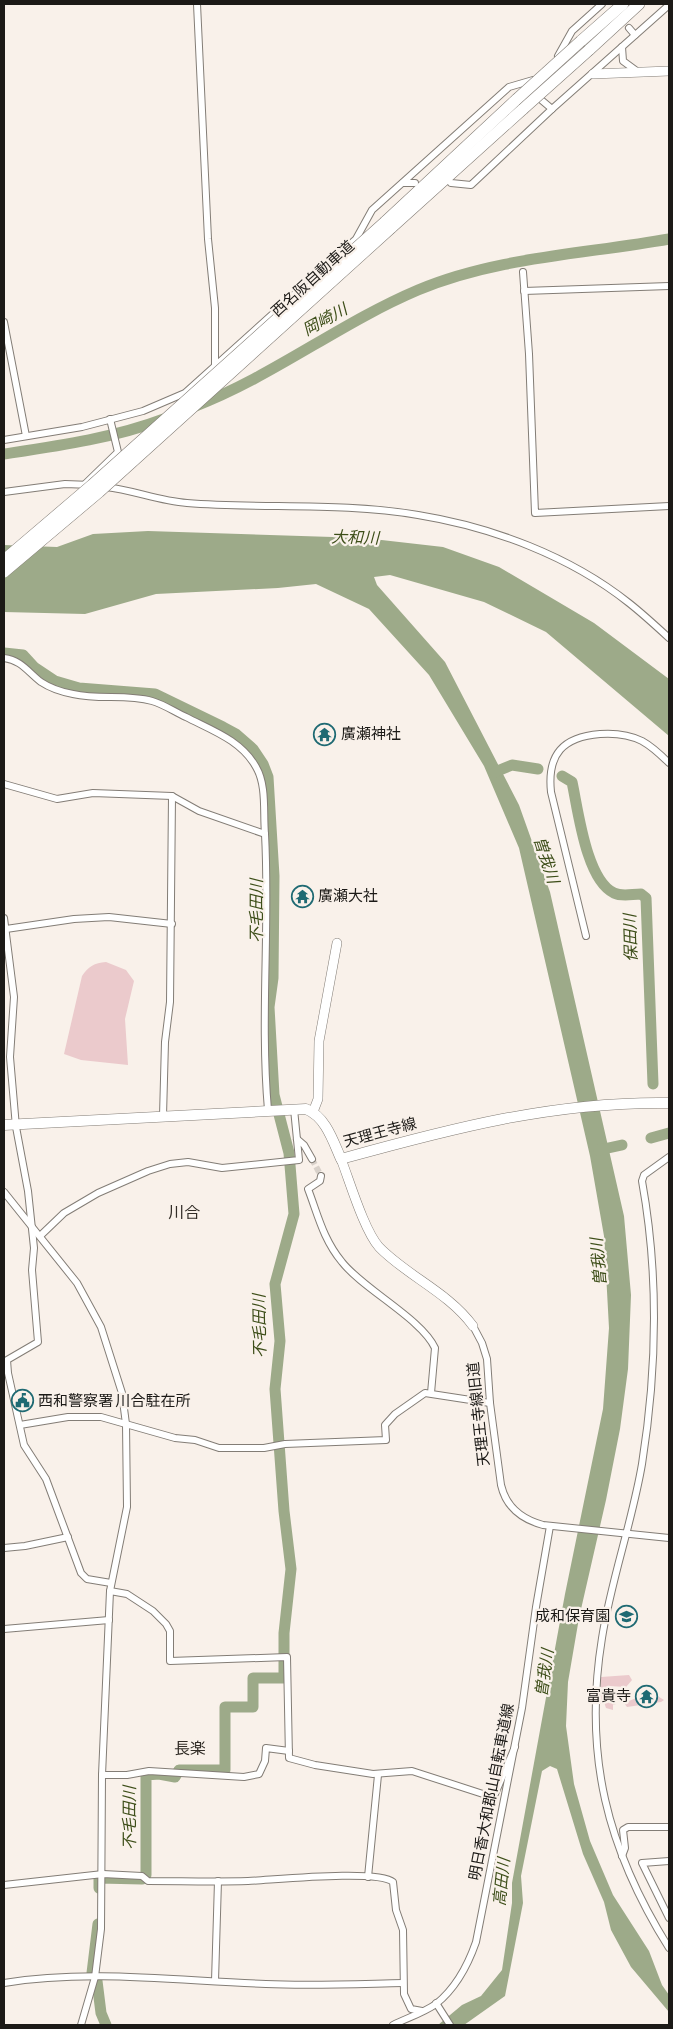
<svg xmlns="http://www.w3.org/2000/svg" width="673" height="2029" font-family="'Alegreya Sans','Noto Sans JP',sans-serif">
	<rect width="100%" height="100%" fill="#f9f1ea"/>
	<g fill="#ebcacc">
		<path d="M106,962L126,970L134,981L125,1019L128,1065L81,1060L64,1054L82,976C89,966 94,963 106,962Z"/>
		<path d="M629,1675L632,1680L626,1687L608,1686V1690L604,1691L605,1695L614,1699L616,1704L613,1705V1710L606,1708L604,1702L600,1704L601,1677Z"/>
		<path d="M651,1692L664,1700L661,1702L627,1707L624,1703Z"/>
	</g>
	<path fill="#9daa89" d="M148,531L364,538L443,547L499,567L594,623L669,679V736L546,632L484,602L390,575L374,577L377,585L445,662L519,805L550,892L624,1216L631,1295L628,1369L620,1429L606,1500L579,1618L568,1682L566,1726L574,1784L590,1841L613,1895L649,1951L662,1985L669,1995V2012L631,1967L611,1930L604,1902L583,1854L557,1769L550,1766L542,1771L521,1876L523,1903L505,1996L464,2025H438L462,2005L481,1996L502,1970L512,1903V1883L565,1594L603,1409L609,1328L604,1236L590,1156L519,848L484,766L429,675L369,609L316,584L278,588L156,594L85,614L4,612V545L57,547L93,534Z"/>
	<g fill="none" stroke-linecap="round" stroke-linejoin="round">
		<g stroke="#9daa89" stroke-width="11">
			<path d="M193,407C272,377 340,323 418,290C496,257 586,254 669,239"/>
			<path d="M4,454C57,446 114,438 164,419"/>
			<path d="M4,653L23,655L34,667L55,681L79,688L155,694L223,727L236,734L253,749L263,764L268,777L274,876L273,978L269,1007L274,1095L289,1153L294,1214L275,1284L280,1341L275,1389L284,1511L291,1569L284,1633V1678H253V1707H225V1770H179L175,1777L159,1774L146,1775V1875L142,1879L99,1878V1888"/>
			<path d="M495,772L512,765L538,769"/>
			<path d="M562,776L572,782C578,809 586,880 614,893C622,897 632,894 641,894L646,898L653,1084"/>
			<path d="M651,1138L669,1133"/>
			<path d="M599,1150L622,1145"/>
			<path d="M92,1973L98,1924"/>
			<path d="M97,1981L101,2013L106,2025"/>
		</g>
		<path stroke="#d8d1ca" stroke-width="6" stroke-dasharray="6 3" stroke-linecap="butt" d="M312,1159L321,1176"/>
		<defs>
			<g id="street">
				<path d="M197,4L208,239L215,308V367"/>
				<path d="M629,28L635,35"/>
				<path d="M622,47L623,61L638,72"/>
				<path d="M558,56L572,31L602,4"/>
				<path d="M526,87L552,109"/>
				<path d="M403,183H415"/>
				<path d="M451,183L471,185L552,109L669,5"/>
				<path d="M523,272L529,354L535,513L669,506"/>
				<path d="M524,291L669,286"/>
				<path d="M4,322L26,436"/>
				<path d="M4,440L82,427L143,411L185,393L356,239L372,210L509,87L533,80"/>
				<path d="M85,484L118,452L110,419"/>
				<path d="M106,487C133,490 159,501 187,503C264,509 342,502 418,515C492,527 570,556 629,603C643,614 656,626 669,638"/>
				<path d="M4,492L65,484L91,485"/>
				<path d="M4,658C21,660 28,672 41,682C50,688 62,692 73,694C99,700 126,694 152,701C163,704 175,712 186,717C211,730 241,740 256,767C267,786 263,812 265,834C270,926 260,1018 268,1110"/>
				<path d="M4,784L57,799L93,793L172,796L199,811L265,834"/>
				<path d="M4,918L14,997L10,1057L16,1127L28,1191L34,1248L32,1270L38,1342L7,1360L8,1373L24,1445L46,1479L81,1573L87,1579L111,1583"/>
				<path d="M6,929L74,919L109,917L172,924"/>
				<path d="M586,936L551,792C547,754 563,737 600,734C614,733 630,735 642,741C653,747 661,755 669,763"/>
				<path d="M163,1116L165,1042L170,1002L172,796"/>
				<path d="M297,1139L304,1145L312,1159"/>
				<path d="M669,1157L644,1175L642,1181C659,1275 657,1370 642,1464C632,1523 611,1580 602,1638C583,1755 607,1849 669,1948"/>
				<path d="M321,1176L320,1181L308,1189C318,1215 323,1239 342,1262C363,1289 422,1319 435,1348L431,1393"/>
				<path d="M4,1192L77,1283L101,1327L122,1393L126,1424L127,1507L110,1591L102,1775L101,1929L95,1977L81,2025"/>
				<path d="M40,1236L64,1213L98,1193L148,1171L170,1164L188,1162L222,1168L299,1160L294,1109"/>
				<path d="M473,1326L482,1343L487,1359L490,1403L501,1485C506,1507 521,1519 543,1525L669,1538"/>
				<path d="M20,1425L68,1417H101L175,1438L195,1440L219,1448H264L285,1444L386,1440L385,1425L395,1414L425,1393L490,1403"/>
				<path d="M4,1548L25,1546L68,1537"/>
				<path d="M110,1591L127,1594L153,1611L166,1624L170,1631V1661L287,1657L289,1758L315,1765L373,1774L412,1771L483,1794H495L515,1747"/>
				<path d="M4,1629L109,1620"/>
				<path d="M102,1775H127L149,1771L244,1777L259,1774L265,1761L266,1748L289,1751"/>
				<path d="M622,1856L625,1848L623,1830L628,1827H669"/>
				<path d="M669,1861L642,1863L669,1918"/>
				<path d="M368,1877L378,1775"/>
				<path d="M4,1885L103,1874L142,1876L148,1881C181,1881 215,1882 248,1881C273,1880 378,1869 393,1882L396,1910L403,1930L404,1994L411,2009L422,2011"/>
				<path d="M215,1981L218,1881"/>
				<path d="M4,1983C90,1969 179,1981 266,1984C311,1986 357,1984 403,1983"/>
				<path d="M436,2003L450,2025"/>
				<path d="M393,2025C407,2018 423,2013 436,2004C456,1988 468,1965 476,1942L522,1708L536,1607L550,1526"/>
			</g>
			<g id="secondary">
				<path d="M593,74L669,71"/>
				<path d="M313,1112L318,1099L319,1041L337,943"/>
				<path d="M341,1159C350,1182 364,1230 379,1247C407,1276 448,1292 473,1326"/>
			</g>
			<path id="primary" d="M4,1125L306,1109C326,1117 333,1141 341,1159C449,1129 555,1101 669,1103"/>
			<g id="highway">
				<path d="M581,41L623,4"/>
				<path d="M589,50L639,4"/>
				<path d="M385,222L517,99"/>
				<path d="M391,228L523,109"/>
			</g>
		</defs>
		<use href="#street" stroke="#837d76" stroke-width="8"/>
		<use href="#secondary" stroke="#837d76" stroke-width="10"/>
		<use href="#primary" stroke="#837d76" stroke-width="11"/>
		<use href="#highway" stroke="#837d76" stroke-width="12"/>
		<use href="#street" stroke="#fff" stroke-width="6"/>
		<use href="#secondary" stroke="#fff" stroke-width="9"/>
		<use href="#primary" stroke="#fff" stroke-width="10"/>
		<use href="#highway" stroke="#fff" stroke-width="11"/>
		<defs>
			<g id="highway-bridge">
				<path d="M517,99L581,41"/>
				<path d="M523,109L589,50"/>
				<path d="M4,560L92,485L385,222"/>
				<path d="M4,572L99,492L391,228"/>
			</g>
		</defs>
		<use href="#highway-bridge" stroke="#837d76" stroke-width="12" stroke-linecap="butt"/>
		<use href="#highway-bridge" stroke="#fff" stroke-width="11"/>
	</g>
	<defs>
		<symbol id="temple-ring" viewBox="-11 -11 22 22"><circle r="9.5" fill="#f9f1ea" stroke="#1f6a73" stroke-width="1.5"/><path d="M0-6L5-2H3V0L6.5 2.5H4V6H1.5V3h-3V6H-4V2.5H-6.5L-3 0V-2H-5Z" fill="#1f6a73"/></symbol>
		<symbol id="civic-ring" viewBox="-11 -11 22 22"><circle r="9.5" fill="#f9f1ea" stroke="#1f6a73" stroke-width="1.5"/><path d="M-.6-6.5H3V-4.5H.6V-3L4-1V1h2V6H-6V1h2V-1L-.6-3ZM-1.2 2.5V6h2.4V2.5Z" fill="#1f6a73"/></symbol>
		<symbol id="school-ring" viewBox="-11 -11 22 22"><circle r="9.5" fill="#f9f1ea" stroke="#1f6a73" stroke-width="1.5"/><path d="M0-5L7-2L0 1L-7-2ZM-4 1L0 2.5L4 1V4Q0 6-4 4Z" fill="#1f6a73"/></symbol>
	</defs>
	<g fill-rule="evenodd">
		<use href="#temple-ring" x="312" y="722" width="25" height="25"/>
		<use href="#temple-ring" x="290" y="884" width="25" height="25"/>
		<use href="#civic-ring" x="10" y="1388" width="25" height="25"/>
		<use href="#school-ring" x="614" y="1604" width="25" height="25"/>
		<use href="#temple-ring" x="634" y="1684" width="25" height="25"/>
	</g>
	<g text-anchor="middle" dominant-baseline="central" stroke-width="4.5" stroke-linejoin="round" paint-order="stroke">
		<g font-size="15" fill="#1c1a17" stroke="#f9f1ea">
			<text transform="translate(313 279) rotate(-42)">西名阪自動車道</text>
			<text transform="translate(380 1133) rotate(-15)">天理王寺線</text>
			<text transform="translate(479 1414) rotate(-96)">天理王寺線旧道</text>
			<text transform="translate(492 1792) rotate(-79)">明日香大和郡山自転車道線</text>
		</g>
		<g font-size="15" fill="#1c1a17" stroke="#f9f1ea" text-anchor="start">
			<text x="341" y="734">廣瀬神社</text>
			<text x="318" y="896">廣瀬大社</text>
			<text x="38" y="1401">西和警察署 川合駐在所</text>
			<text x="610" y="1616" text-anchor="end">成和保育園</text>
			<text x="631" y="1696" text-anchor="end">富貴寺</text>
		</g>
		<g font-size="16" font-style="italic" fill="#3d4e19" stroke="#f9f1ea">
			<text transform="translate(325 320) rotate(-29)">岡崎川</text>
			<text transform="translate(355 538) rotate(1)">大和川</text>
			<text transform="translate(546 860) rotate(72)">曽我川</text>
			<text transform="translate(257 911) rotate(-90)">不毛田川</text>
			<text transform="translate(631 938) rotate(-92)">保田川</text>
			<text transform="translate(599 1262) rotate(-95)">曽我川</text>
			<text transform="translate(260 1326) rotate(-91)">不毛田川</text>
			<text transform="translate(545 1673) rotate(-82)">曽我川</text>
			<text transform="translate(130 1818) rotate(-90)">不毛田川</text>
			<text transform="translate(502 1882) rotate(-84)">高田川</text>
		</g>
		<g font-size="16" fill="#322d27" stroke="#f9f1ea">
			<text x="184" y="1213">川合</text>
			<text x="190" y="1749">長楽</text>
		</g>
	</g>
	<rect width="673" height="2029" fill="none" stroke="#1c1a17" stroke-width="10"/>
</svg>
